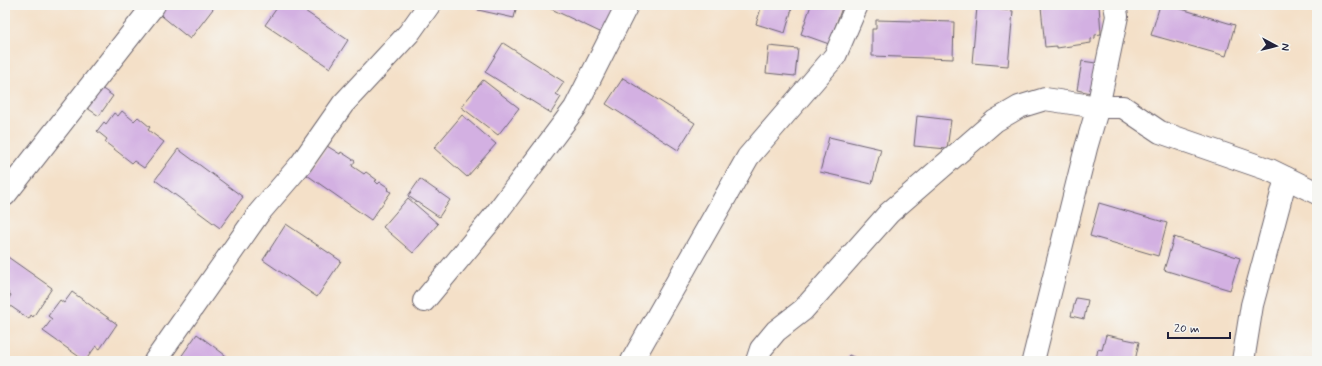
<svg xmlns="http://www.w3.org/2000/svg" width="1322" height="366" font-family="Mynerve,sans-serif">
	<rect width="100%" height="100%" fill="#f6f6f2"/>
	<filter id="ink" filterUnits="userSpaceOnUse"><feTurbulence type="fractalNoise" baseFrequency=".025" numOctaves="2"/><feDisplacementMap in="SourceGraphic" scale="8" xChannelSelector="R" yChannelSelector="G"/><feConvolveMatrix kernelMatrix="1 2 1 2 8 2 1 2 1" color-interpolation-filters="sRGB"/></filter>
	<filter id="wash" filterUnits="userSpaceOnUse"><feTurbulence type="fractalNoise" baseFrequency=".012" numOctaves="4" result="noise"/><feDisplacementMap in="SourceGraphic" scale="16" xChannelSelector="R" yChannelSelector="G"/><feGaussianBlur stdDeviation="0.9" result="paint"/><feColorMatrix in="noise" values="0 0 0 0 0 0 0 0 0 0 0 0 0 0 0 0 0 1.4 0 .05"/><feComposite in="paint" operator="in"/></filter>
	<g filter="url(#wash)">
		<rect width="100%" height="100%" fill="#f4e0c8"/>
		<g id="blocks">
			<g fill="#d3b0e2">
				<path d="M162,5H216L190,39L157,12Z"/>
				<path d="M279,5H296L348,40L330,68L265,25Z"/>
				<path d="M479,5H517L514,18L478,10Z"/>
				<path d="M543,5H606L614,9L602,33Z"/>
				<path d="M762,5H793L785,33L756,24Z"/>
				<path d="M811,5H843L829,44L801,34Z"/>
				<path d="M1056,5H1099L1101,34L1095,35V38L1091,39V43L1057,48V46L1045,47L1041,7Z"/>
				<path d="M1160,5H1168L1235,25L1226,56L1151,35Z"/>
				<path d="M977,7L1013,11L1008,66L972,63Z"/>
				<path d="M876,20L954,22L953,59L872,56V29H876Z"/>
				<path d="M503,43L564,82L556,94L561,97L551,113L485,72Z"/>
				<path d="M769,46L798,49L795,76L766,73Z"/>
				<path d="M1082,61L1096,63L1091,93L1077,90Z"/>
				<path d="M623,78L695,123L678,150L606,104Z"/>
				<path d="M483,80L519,108L498,135L461,107Z"/>
				<path d="M101,88L113,96L99,116L87,108Z"/>
				<path d="M122,111L134,121L138,117L150,127L148,130L164,142L144,168L134,161L132,163L105,142L107,139L97,131L104,122L106,124L114,113L118,116Z"/>
				<path d="M462,115L496,144L467,177L434,148Z"/>
				<path d="M917,116L951,120L947,149L914,146Z"/>
				<path d="M829,137L881,149L872,184L820,172Z"/>
				<path d="M327,146L340,154L341,152L355,161L352,166L364,174L366,172L377,180L375,181L378,184L380,182L389,188L387,190L391,192L371,220L307,175Z"/>
				<path d="M178,149L243,197L220,228L155,180Z"/>
				<path d="M420,179L450,200L439,217L408,196Z"/>
				<path d="M408,198L438,224L413,253L383,227Z"/>
				<path d="M1099,203L1167,223L1158,256L1090,236Z"/>
				<path d="M286,224L341,261L317,297L263,260Z"/>
				<path d="M1174,237L1240,258L1230,290L1164,270Z"/>
				<path d="M5,255L52,288L33,317L31,315L29,319L6,303L11,295L5,290Z"/>
				<path d="M72,292L117,324L100,349L96,346L85,361L43,331L52,319L48,316L60,300L64,303Z"/>
				<path d="M1076,298L1088,300L1084,319L1071,316Z"/>
				<path d="M197,334L233,361H178Z"/>
				<path d="M1106,335L1139,342L1135,361H1097L1096,359L1098,349L1102,350Z"/>
				<path d="M849,355L862,361H846Z"/>
			</g>
		</g>
	</g>
	<g filter="url(#ink)">
		<use href="#blocks" fill-opacity="0" stroke="#6c646c" stroke-width="1"/>
		<g fill="none" stroke-linecap="round" stroke-linejoin="round">
			<defs>
				<g id="minor">
					<path d="M5,195L154,5"/>
					<path d="M424,301L492,219L575,108L627,5"/>
					<path d="M155,361L259,213L301,164L343,104L409,33L429,5"/>
					<path d="M632,361L748,157L835,56L857,5"/>
					<path d="M757,361L761,349L776,331L803,310L889,213L995,121L1019,107L1045,99L1098,107H1123L1160,132L1270,170L1317,193"/>
					<path d="M1033,361L1086,148L1098,107L1117,16L1115,5"/>
					<path d="M1243,361L1252,305L1286,178"/>
				</g>
			</defs>
			<use href="#minor" stroke="#6c646c" stroke-width="24"/>
			<use href="#minor" stroke="#fff" stroke-width="22"/>
		</g>
	</g>
	<rect width="1322" height="366" fill="none" stroke="#f6f6f2" stroke-width="20"/>
	<g transform="translate(1276 46) rotate(97)" stroke="#f6f6f2" stroke-width="3" paint-order="stroke">
	<path d="M0-3L7 15L0 10L-7 15Z" fill="#22223b"/>
	<text y="-6" font-size="11" font-weight="bold" text-anchor="middle" fill="#22223b">N</text>
	</g>
	<path d="M1168 332v6h62v-6" fill="none" stroke="#22223b" stroke-width="2"/>
	<text x="1174" y="332" font-size="12" fill="#22223b" stroke="#f6f6f2" stroke-width="3" paint-order="stroke">20 m</text>
</svg>
